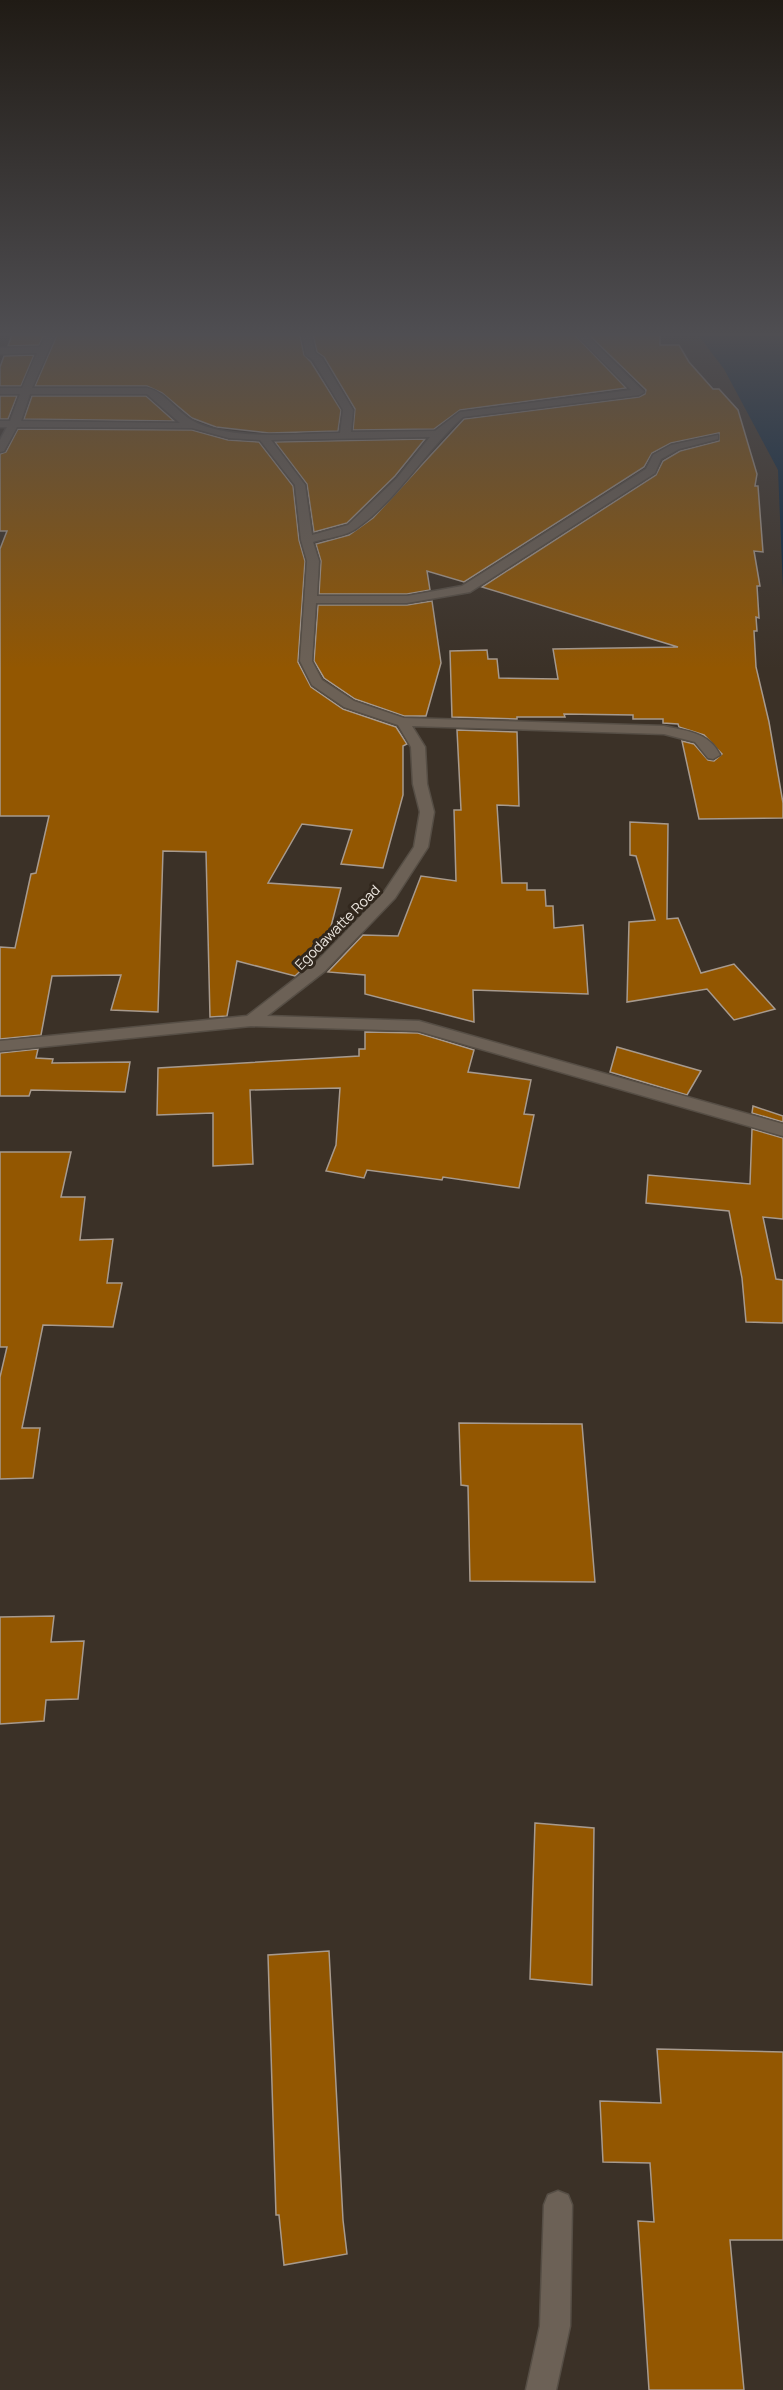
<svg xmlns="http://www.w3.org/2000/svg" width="783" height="2390" font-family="Manrope,sans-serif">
	<rect width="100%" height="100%" fill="#3b3127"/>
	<path fill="#032544" d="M698,335H783V588L778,470L724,369Z"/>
	<g fill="#935701" stroke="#a79a8e" stroke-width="1.5">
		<path d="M12,335H44L39,345L8,346Z"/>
		<path d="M57,335H300L304,355L311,362L341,410L338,431L269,433L216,427L192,418L162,393L147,386H35Z"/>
		<path d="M313,335H575L626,388L460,410L434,429L353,430L355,409L324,357L317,352Z"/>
		<path d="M589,335H660V345H679L689,362L713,389H719L738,410L757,474L755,486H758L763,552L754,551L760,586H757L759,618L756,617L757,631H754L756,667L769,722L783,803V818L699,819L682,741L694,744L708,760L714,761L722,754L704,735L679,727L678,724L663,723V719H633V715L564,714L565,717H517V719L452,717L450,651L487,650L488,659H497L499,678L558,679L553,649L678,647L482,587L656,475L663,461L680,451L719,441V433L671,443L652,453L644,467L464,582L427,571L430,590L407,594H319L321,561L316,544L349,535L373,518L464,419L639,397L645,394L646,390Z"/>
		<path d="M34,355L21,386H0V367L4,356Z"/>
		<path d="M0,396H17L8,419H0Z"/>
		<path d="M32,396H146L174,421L24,419Z"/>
		<path d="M18,429L192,430L228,440L259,442L293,486L299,540L305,561L298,662L311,687L343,709L396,727L407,744L403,746V795L383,868L341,864L352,830L302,824L268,883L341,888L329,934H340L295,976L237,961L227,1016L210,1017L206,852L163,851L158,1012L111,1010L121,975L52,976L41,1035L0,1039V947L15,948L31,874L36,873L49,816H0V549L7,531H0V454L6,452Z"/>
		<path d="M425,439L395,476L347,523L314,532L307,484L275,442Z"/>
		<path d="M432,601L441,663L426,716H404L355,699L324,678L314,661L318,605H407Z"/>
		<path d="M457,730L517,732L519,806L497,805L502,883H527V890H545L546,906H553L554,928L583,925L588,994L473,990L474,1022L365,994V975L328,972L363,935L398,936L421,876L456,881L454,810H461Z"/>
		<path d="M630,822L668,824L667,919L678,918L701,973L734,964L775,1009L734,1020L707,989L627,1002L629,922L655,920L636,856L630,855Z"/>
		<path d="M365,1032L418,1033L474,1050L468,1072L531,1080L524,1114L534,1115L519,1188L443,1177L442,1180L367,1170L364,1178L326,1171L336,1145L340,1088L250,1090L253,1164L213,1166V1113L157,1115L158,1068L359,1056V1049H365Z"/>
		<path d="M617,1047L701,1071L687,1095L610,1072Z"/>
		<path d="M38,1049L36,1058L53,1059L52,1063L130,1062L125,1092L31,1090L29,1096H0V1053Z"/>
		<path d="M753,1106L783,1116V1122L752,1113Z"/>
		<path d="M752,1129L783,1138V1219L763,1217L776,1279L783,1280V1323L746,1322L742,1278L729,1211L646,1203L648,1175L750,1184Z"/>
		<path d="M0,1152H71L61,1197H85L80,1240L113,1239L107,1283H122L113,1327L43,1325L22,1428H40L33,1478L0,1479V1377L7,1347H0Z"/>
		<path d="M459,1423L582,1424L595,1582L470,1581L468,1486L461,1485Z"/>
		<path d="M54,1616L51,1642L84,1641L78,1699L46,1700L44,1721L0,1724V1617Z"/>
		<path d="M535,1823L594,1828L592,1985L530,1979Z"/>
		<path d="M329,1951L343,2220L347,2254L284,2265L279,2215H276L268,1955Z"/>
		<path d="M657,2049L783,2052V2240H730L744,2390H649L638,2221L654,2222L650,2163L603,2162L600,2101L661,2103Z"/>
	</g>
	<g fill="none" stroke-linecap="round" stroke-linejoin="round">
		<defs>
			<g id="minor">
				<path d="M46,335H55L32,388H147C168,393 176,414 199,424C242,441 295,433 340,433L343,410L313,360L306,355L302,335H311L315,353L322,358L353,410L351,432L435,431L460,412L631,390L577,335H586L644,392L639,395L463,417C425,451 399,498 357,528C347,536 326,538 313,542L319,561L317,596H407L462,586L646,469L653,455L671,445L718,435V439L679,449L661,459L655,473L470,592L407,603H316L312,661L322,680L354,701L404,718L664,726C686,731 709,732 720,755L713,759L708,758L695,742L664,734L412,726L425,747L427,784L434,812L428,847L395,898L325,971L267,1016L419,1021L783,1124V1136L418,1031L251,1026L0,1051V1041L247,1016L313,965L384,892L414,847L420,812L413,784L411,747L398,725L344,707L312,685L300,661L307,561L301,540L295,485L260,440L229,438L192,428L17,427L4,451L0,452V440L7,427H0V421H10L20,394H0V388H22L37,353L0,354V348L40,347ZM30,394H147L180,423L21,421ZM430,437L397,478L348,525L312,535L305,485L271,440Z"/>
				<path d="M558,2191L568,2195L572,2205L570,2326L556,2390H526L540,2326L544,2205L548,2195Z"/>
			</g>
		</defs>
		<use href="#minor" stroke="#564e45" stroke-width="3"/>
		<use href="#minor" fill="#6c6156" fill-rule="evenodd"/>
	</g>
	<linearGradient id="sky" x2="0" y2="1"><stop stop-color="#201b15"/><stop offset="0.5" stop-color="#4f4e52"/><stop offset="1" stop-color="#4f4e52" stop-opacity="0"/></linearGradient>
	<rect width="783" height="669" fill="url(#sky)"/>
	<g text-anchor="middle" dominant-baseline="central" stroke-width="6" stroke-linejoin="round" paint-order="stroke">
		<g font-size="14" fill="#eae4dd" stroke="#31271d">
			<text transform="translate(337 927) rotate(-45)">Egodawatte Road</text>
		</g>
	</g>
</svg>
